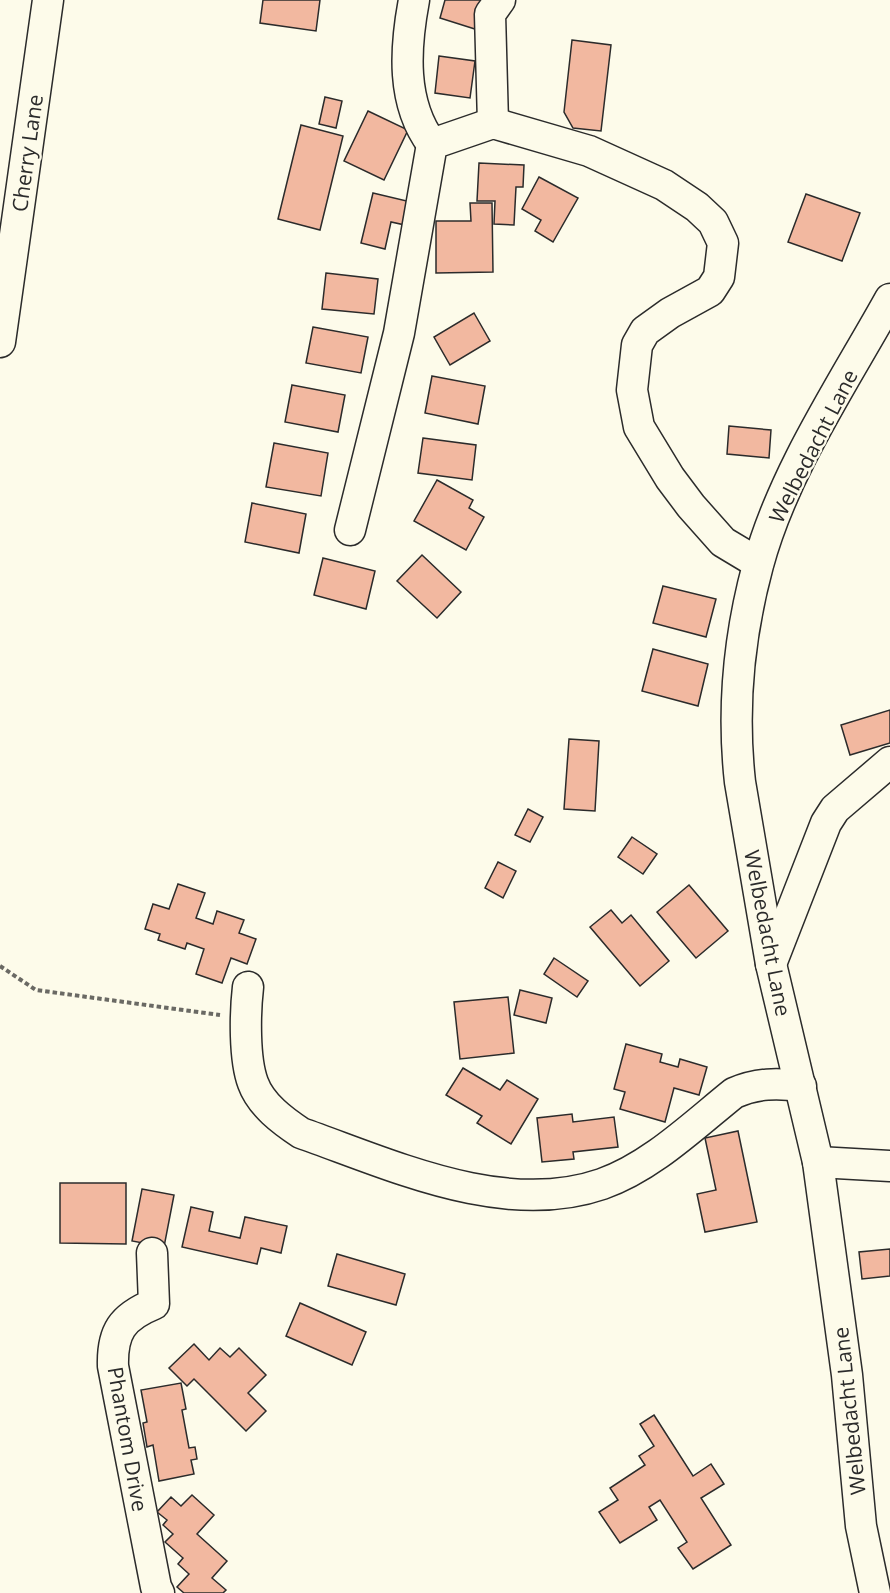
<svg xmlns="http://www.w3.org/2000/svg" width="890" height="1593" font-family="'Open Sans',sans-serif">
	<rect width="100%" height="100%" fill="#fdfbea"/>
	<g fill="#f2b8a0" stroke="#2b2b2b" stroke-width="1.5">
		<path d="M263,0H320L316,31L260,23Z"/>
		<path d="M445,0H487L478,30L440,18Z"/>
		<path d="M572,40L611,45L601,131L573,128L564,112Z"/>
		<path d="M439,56L475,61L470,98L435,93Z"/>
		<path d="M325,97L342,101L336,128L319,124Z"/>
		<path d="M368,111L408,130L384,180L344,161Z"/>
		<path d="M301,125L343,136L320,230L278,219Z"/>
		<path d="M479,163L524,165L523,187H516L514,225L494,224L495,201H477Z"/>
		<path d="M539,177L578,198L553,242L535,231L541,220L522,209Z"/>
		<path d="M373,193L411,202L405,225L391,222L385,249L361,243Z"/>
		<path d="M806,194L860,213L842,261L788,242Z"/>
		<path d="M470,203H492L493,272L436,273V221H471Z"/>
		<path d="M326,273L378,279L374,314L322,309Z"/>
		<path d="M474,313L490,341L450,365L434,337Z"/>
		<path d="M313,327L368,337L361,373L306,363Z"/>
		<path d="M432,376L485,386L478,424L425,413Z"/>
		<path d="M292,385L345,395L338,432L285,422Z"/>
		<path d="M729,426L771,430L769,458L727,454Z"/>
		<path d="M423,438L476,445L472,480L418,473Z"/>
		<path d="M274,443L328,453L321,496L266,487Z"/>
		<path d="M437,480L473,500L469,508L484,517L466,550L414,521Z"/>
		<path d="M252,503L306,514L299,553L245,542Z"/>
		<path d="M422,555L461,592L437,618L397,581Z"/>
		<path d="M323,558L375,571L366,609L314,595Z"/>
		<path d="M663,586L716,599L706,637L653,623Z"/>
		<path d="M653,649L708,664L698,706L642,691Z"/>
		<path d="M890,710V743L850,755L841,725Z"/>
		<path d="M569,739L599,741L595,811L564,809Z"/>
		<path d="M528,809L543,817L530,842L515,835Z"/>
		<path d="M632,837L657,854L643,874L618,857Z"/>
		<path d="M498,862L516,871L503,898L485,888Z"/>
		<path d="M178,884L205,893L196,918L213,924L217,911L244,920L239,933L256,939L247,964L231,958L222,983L196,974L204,949L187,943L185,949L158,940L160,934L145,929L153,904L169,909Z"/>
		<path d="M689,885L728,931L696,958L657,912Z"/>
		<path d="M611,910L622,923L631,915L669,961L640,986L590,927Z"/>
		<path d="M554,958L588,981L577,997L544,974Z"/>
		<path d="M520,990L552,998L546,1023L514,1015Z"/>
		<path d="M508,997L514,1053L460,1059L454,1002Z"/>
		<path d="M626,1044L662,1054L660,1062L678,1067L680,1059L707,1067L699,1095L674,1088L665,1122L620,1109L625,1092L614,1089Z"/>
		<path d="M463,1068L500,1090L507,1080L538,1099L511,1144L477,1123L482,1116L446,1095Z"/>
		<path d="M572,1114L573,1122L614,1117L618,1147L573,1152L574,1159L542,1162L537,1118Z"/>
		<path d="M738,1131L757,1222L705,1232L697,1194L716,1190L705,1138Z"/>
		<path d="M60,1183H126V1244L60,1243Z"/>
		<path d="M142,1189L174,1195L164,1247L132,1241Z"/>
		<path d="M191,1207L213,1212L209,1231L240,1238L245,1217L287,1226L281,1253L261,1248L257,1264L182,1247Z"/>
		<path d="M890,1249V1276L862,1279L859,1252Z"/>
		<path d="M337,1254L405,1274L396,1305L328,1286Z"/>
		<path d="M300,1303L366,1332L352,1365L286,1336Z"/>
		<path d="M194,1344L209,1360L220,1348L230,1357L239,1348L266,1375L248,1393L266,1411L246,1431L194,1379L187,1386L169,1368Z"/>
		<path d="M181,1383L186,1409L182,1410L189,1448L195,1447L197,1459L191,1460L194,1474L159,1481L153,1445L147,1447L143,1423L147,1422L141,1390Z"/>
		<path d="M654,1415L693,1476L711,1464L724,1484L701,1498L731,1545L693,1569L678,1548L687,1542L660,1500L649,1507L657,1520L620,1543L599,1512L618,1500L610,1488L645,1465L639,1456L654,1446L640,1424Z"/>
		<path d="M192,1495L214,1515L197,1534L227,1561L212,1578L226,1590L223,1593H184L177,1587L189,1574L178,1564L183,1558L165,1542L173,1534L163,1525L167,1520L157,1512L171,1497L181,1506Z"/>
	</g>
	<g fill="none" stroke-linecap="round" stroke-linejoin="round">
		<defs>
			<g id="minor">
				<path d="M414,0C405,48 401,103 432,144"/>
				<path d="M493,123L490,14L500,0"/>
				<path d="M0,342L48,0"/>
				<path d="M350,530L399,333L432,144L493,123L589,151L664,185L697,207L713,222L723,243L719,277L710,291L670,313L645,331L637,345L632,390L639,427L670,478L691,506L723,542L758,563"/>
				<path d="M771,964L826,823L835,809L890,762"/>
				<path d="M248,987C245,1013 244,1059 253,1083C261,1105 283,1121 301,1133C392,1165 504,1218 602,1184C651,1167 694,1125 734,1093C757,1083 777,1083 801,1086"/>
				<path d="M818,1162L890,1166"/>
				<path d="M152,1253L154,1304C122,1317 112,1332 113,1366L156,1587L159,1593"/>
				<path d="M875,1593L861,1526L847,1375L818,1162L771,964L740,782C732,710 739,635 758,565C783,472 844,382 890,299"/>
			</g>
		</defs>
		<use href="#minor" stroke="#2b2b2b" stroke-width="33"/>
		<path stroke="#6a6964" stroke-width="4" stroke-dasharray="4.5 3" stroke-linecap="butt" d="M0,966L36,990L220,1015"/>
		<use href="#minor" stroke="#fdfbea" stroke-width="30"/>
	</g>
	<g text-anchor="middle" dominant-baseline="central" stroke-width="4.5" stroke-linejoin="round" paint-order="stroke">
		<g font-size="21" fill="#2b2b2b" stroke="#fdfbea">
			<text transform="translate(27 153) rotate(-82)">Cherry Lane</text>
			<text transform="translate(813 446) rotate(-63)">Welbedacht Lane</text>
			<text transform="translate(768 933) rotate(79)">Welbedacht Lane</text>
			<text transform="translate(849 1411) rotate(-96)">Welbedacht Lane</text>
			<text transform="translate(128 1439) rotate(80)">Phantom Drive</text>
		</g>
	</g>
</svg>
